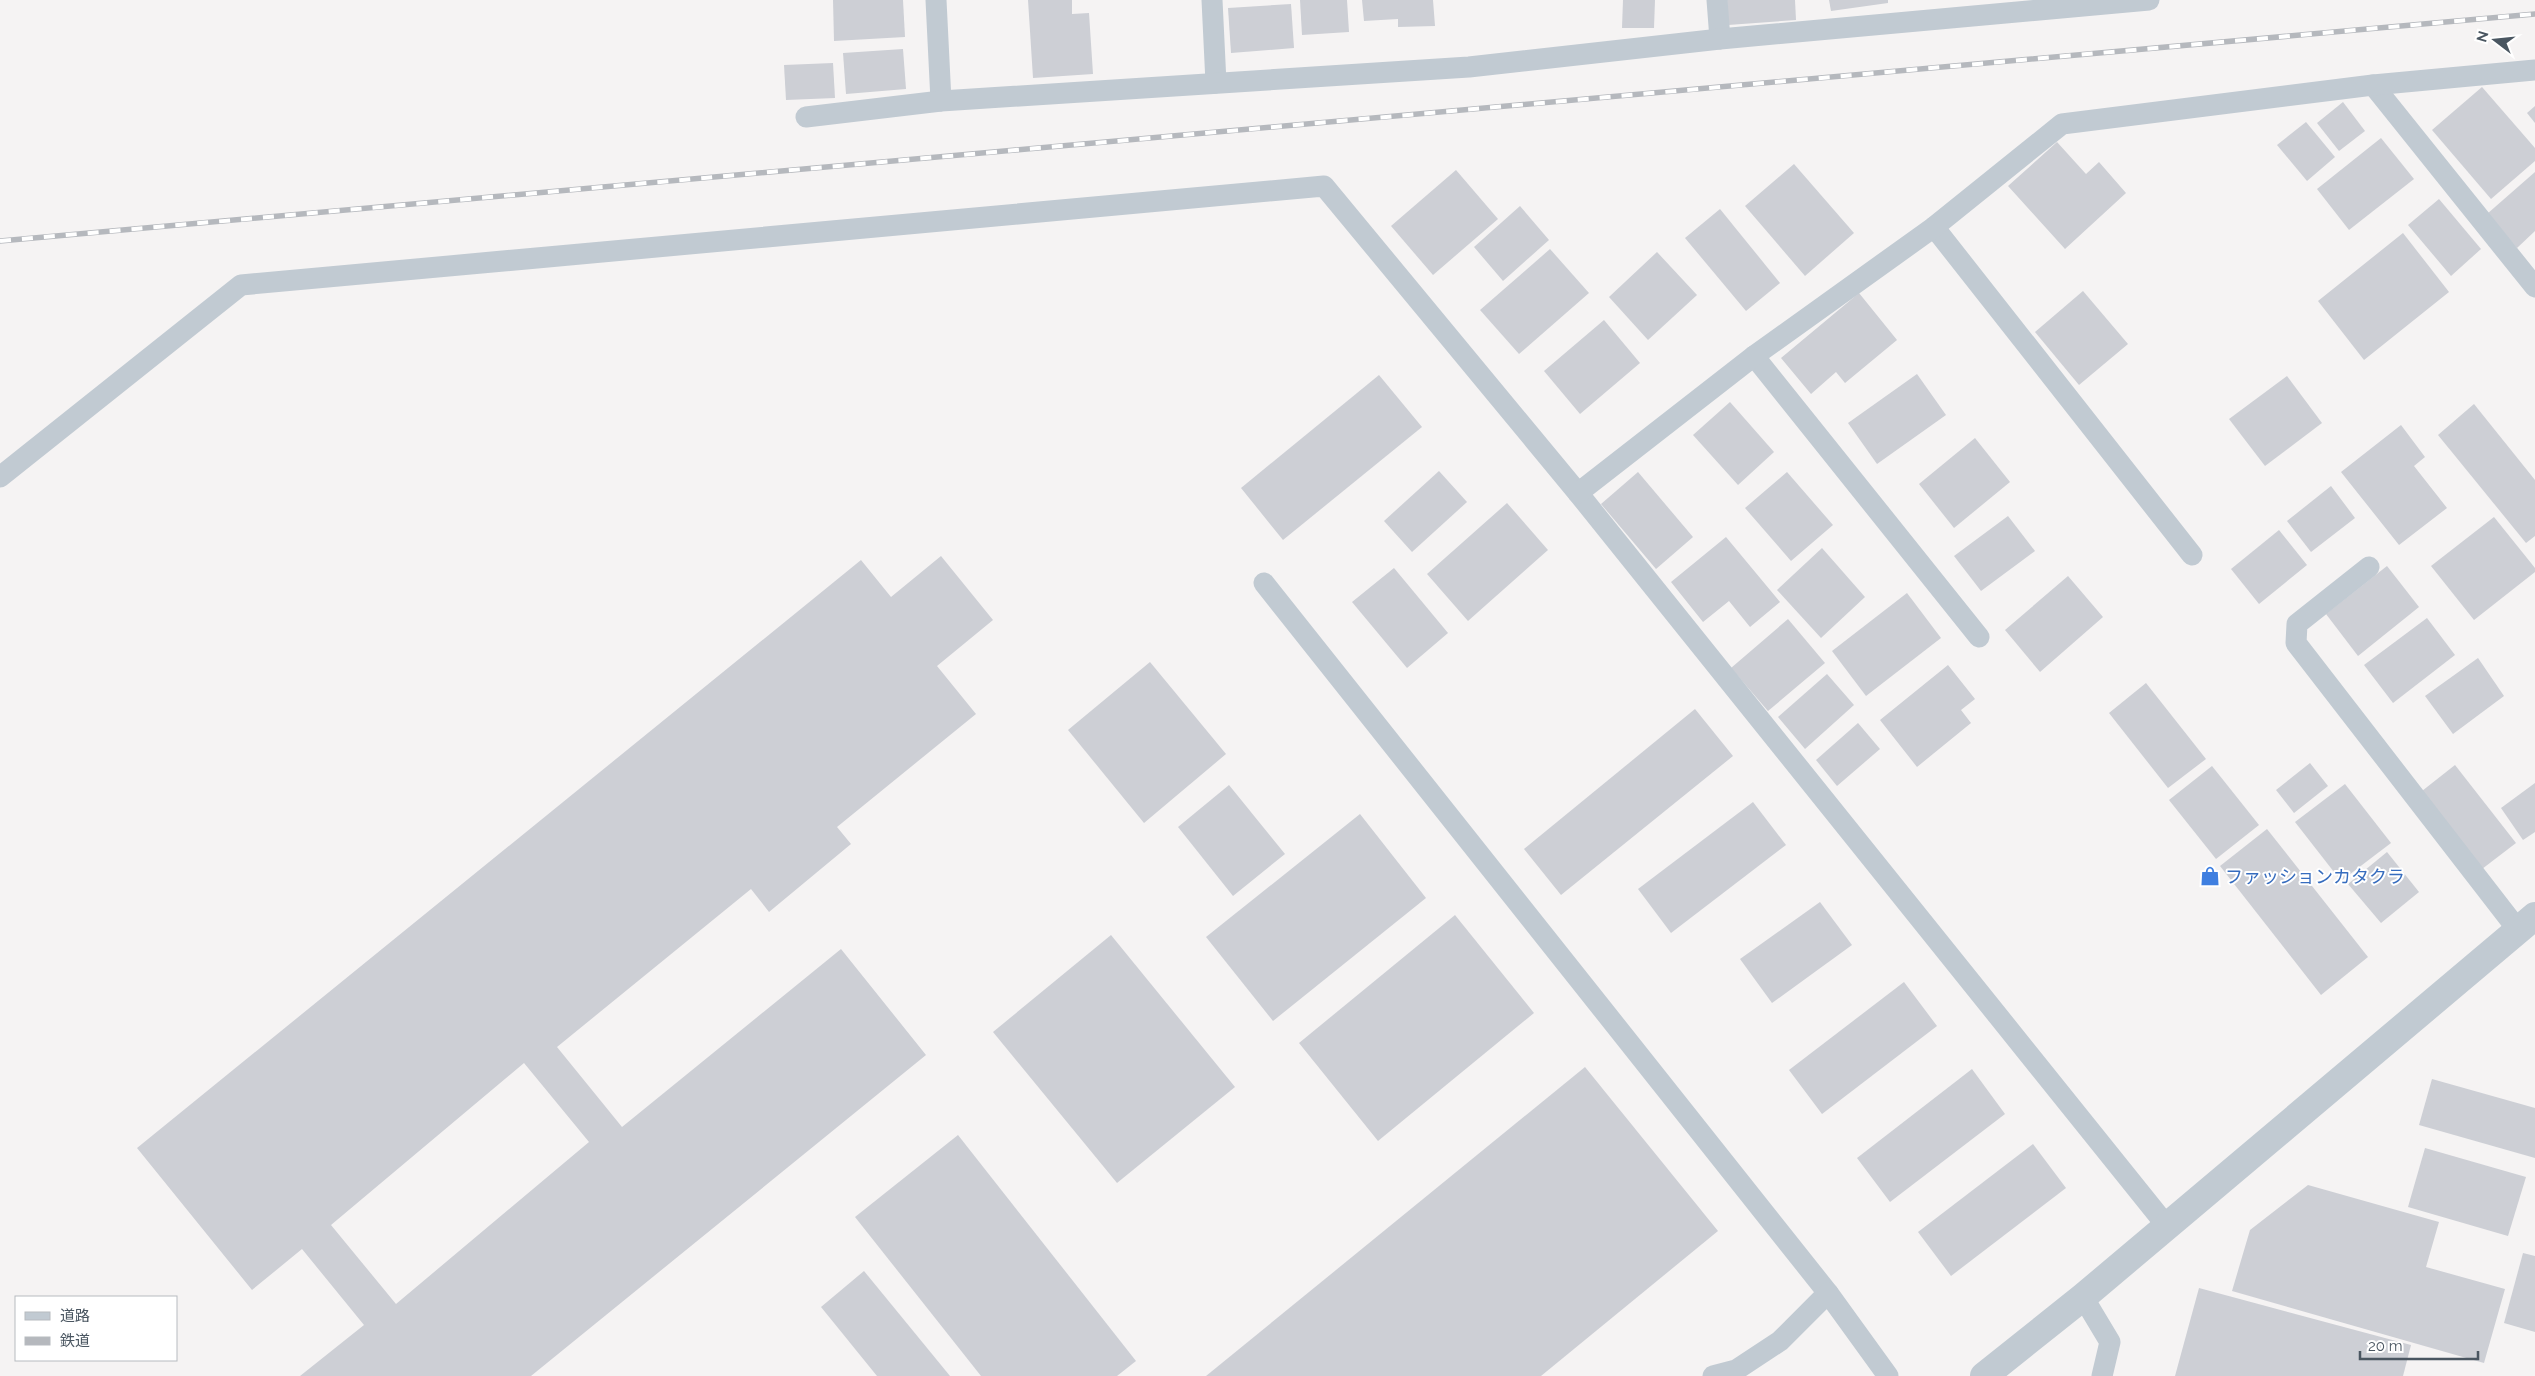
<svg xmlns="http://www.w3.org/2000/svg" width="2535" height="1376" font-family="Raleway,'Noto Sans JP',sans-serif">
	<rect width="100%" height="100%" fill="#f5f3f3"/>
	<g fill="#cdcfd5" fill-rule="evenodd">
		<path d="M833,0H903L905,37L834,41Z"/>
		<path d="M1028,0H1072V14L1089,13L1093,74L1033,78Z"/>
		<path d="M1300,0H1347L1349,32L1302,35Z"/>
		<path d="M1362,0H1433L1435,26L1398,27V19L1364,21Z"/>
		<path d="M1623,0H1655L1654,28H1622Z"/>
		<path d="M1727,0H1795L1796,20L1728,25Z"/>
		<path d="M1829,0H1888V3L1831,11Z"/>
		<path d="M1291,4L1294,48L1231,53L1228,8Z"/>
		<path d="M903,49L906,89L846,94L843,53Z"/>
		<path d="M833,63L835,98L786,100L784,65Z"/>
		<path d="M2482,87L2535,148V161L2491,199L2432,130Z"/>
		<path d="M2343,102L2365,131L2339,151L2317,123Z"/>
		<path d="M2535,106V123L2527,113Z"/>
		<path d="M2306,122L2335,157L2307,181L2277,145Z"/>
		<path d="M2381,138L2414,179L2349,230L2317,189Z"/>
		<path d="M2057,142L2086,174L2099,162L2126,193L2065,249L2008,186Z"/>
		<path d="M1794,164L1854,233L1805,276L1745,206Z"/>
		<path d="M1456,170L1498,219L1433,275L1391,226Z"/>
		<path d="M2535,172V231L2517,248L2487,214Z"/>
		<path d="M2439,199L2481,249L2451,276L2408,225Z"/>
		<path d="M1520,206L1549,240L1503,281L1474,247Z"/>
		<path d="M1720,209L1780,283L1746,311L1685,238Z"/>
		<path d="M2403,233L2449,292L2364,360L2318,301Z"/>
		<path d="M1550,249L1589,293L1519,354L1480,310Z"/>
		<path d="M1657,252L1697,295L1648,340L1609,297Z"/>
		<path d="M2083,291L2128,344L2079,385L2035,332Z"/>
		<path d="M1859,293L1897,340L1845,383L1836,372L1811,394L1781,358Z"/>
		<path d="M1604,320L1640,363L1580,414L1544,371Z"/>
		<path d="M1917,374L1946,415L1877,464L1848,423Z"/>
		<path d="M1379,375L1422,427L1283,540L1241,488Z"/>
		<path d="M2287,376L2322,423L2265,466L2229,419Z"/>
		<path d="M1730,402L1774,452L1738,485L1693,435Z"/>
		<path d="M2474,404L2535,480V536L2526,543L2438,435Z"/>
		<path d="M2401,425L2425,457L2414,466L2447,508L2399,545L2341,472Z"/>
		<path d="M1975,438L2010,482L1954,528L1919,484Z"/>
		<path d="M1439,471L1467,502L1412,552L1384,521Z"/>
		<path d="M1638,472L1693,537L1656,569L1601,504Z"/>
		<path d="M1787,472L1833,525L1791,561L1745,508Z"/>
		<path d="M2331,486L2355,518L2311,552L2287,521Z"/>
		<path d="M1507,503L1548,550L1468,621L1427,574Z"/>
		<path d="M2008,516L2035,551L1981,591L1954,556Z"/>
		<path d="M2494,517L2535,568V572L2474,620L2431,566Z"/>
		<path d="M2279,530L2307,565L2259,604L2231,569Z"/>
		<path d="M1726,537L1780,602L1750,627L1729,601L1703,622L1671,582Z"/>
		<path d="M1822,548L1865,597L1821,638L1777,590Z"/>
		<path d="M941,556L993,620L937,666L976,714L837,827L851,844L769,912L751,889L557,1047L622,1127L841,949L926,1055L531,1376H300L364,1325L302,1249L252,1290L137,1148L861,560L891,597ZM524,1063L589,1142L396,1304L331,1225Z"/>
		<path d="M2387,566L2419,607L2358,656L2326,614Z"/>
		<path d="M1394,568L1448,633L1407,668L1352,602Z"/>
		<path d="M2068,576L2103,617L2040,672L2005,630Z"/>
		<path d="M1907,593L1941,638L1866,696L1832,651Z"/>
		<path d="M2427,618L2455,655L2393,703L2364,665Z"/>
		<path d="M1788,619L1825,663L1768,711L1731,668Z"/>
		<path d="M2478,658L2504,696L2453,734L2425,696Z"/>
		<path d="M1150,662L1226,754L1144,823L1068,730Z"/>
		<path d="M1948,665L1975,699L1961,710L1971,723L1917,767L1880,720Z"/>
		<path d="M1827,674L1854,705L1805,749L1778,717Z"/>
		<path d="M2146,683L2206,759L2168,788L2109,713Z"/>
		<path d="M1695,709L1733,756L1561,895L1524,849Z"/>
		<path d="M1858,723L1880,749L1837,786L1816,760Z"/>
		<path d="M2310,763L2328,786L2294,813L2276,790Z"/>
		<path d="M2455,765L2516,843L2482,869L2422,791Z"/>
		<path d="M2212,766L2259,825L2216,859L2169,800Z"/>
		<path d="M2535,783V832L2523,840L2501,808Z"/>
		<path d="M2345,784L2391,843L2341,881L2295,822Z"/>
		<path d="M1229,785L1285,854L1233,896L1178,827Z"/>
		<path d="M1753,802L1786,845L1671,933L1638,889Z"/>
		<path d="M1360,814L1426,898L1273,1021L1206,937Z"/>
		<path d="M2267,829L2368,957L2321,995L2220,866Z"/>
		<path d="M2387,852L2419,892L2381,923L2348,884Z"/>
		<path d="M1820,902L1852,945L1772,1003L1740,959Z"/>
		<path d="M1455,915L1534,1013L1378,1141L1299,1043Z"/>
		<path d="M1111,935L1235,1087L1117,1183L993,1032Z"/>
		<path d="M1904,982L1937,1026L1822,1114L1789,1070Z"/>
		<path d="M1585,1067L1718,1231L1541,1376H1206Z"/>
		<path d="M1972,1069L2005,1114L1890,1202L1857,1158Z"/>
		<path d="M2432,1079L2535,1108V1158L2419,1125Z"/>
		<path d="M958,1135L1136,1361L1117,1376H981L855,1217Z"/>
		<path d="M2033,1144L2066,1188L1951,1276L1918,1232Z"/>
		<path d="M2425,1148L2526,1177L2508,1236L2408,1207Z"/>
		<path d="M2308,1185L2439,1222L2426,1267L2505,1289L2484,1363L2232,1291L2250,1230Z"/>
		<path d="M2523,1253L2535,1256V1332L2504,1323Z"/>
		<path d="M864,1271L950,1376H877L821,1307Z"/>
		<path d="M2199,1288L2411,1345L2403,1376H2175Z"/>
	</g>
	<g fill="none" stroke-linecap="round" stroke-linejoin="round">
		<g stroke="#c1cad2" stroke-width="21">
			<path d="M936,0L941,101"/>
			<path d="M1212,0L1216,83"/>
			<path d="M1717,0L1720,39"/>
			<path d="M2373,85L2535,287"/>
			<path d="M806,117L941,101L1469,67L1720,39L2149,0"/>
			<path d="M1934,227L2192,555"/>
			<path d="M1754,356L1979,637"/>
			<path d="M0,477L241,285L1324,186L1578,493L2166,1225"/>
			<path d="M1578,493L1754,356L1934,227L2062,124L2373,85L2535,70"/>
			<path d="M2369,567L2297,624L2296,643L2518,930"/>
			<path d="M1264,583L1828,1293L1780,1341L1736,1370L1713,1376"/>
			<path d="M1828,1293L1888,1376"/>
			<path d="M2083,1297L2110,1342L2102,1376"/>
		</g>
		<path stroke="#c1cad2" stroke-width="28" d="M1984,1376L2083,1297L2535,916"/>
		<defs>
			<path id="rail" d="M0,241L2535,14"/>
		</defs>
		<use href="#rail" stroke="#b5b8bd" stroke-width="5.5"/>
		<use href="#rail" stroke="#fff" stroke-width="4" stroke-dasharray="11" stroke-linecap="butt"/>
	</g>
	<defs>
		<symbol id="shop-bare" viewBox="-9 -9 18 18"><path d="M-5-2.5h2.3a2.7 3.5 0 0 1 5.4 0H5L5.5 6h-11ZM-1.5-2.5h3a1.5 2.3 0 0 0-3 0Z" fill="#3f7fe0" stroke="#fff" stroke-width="2.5" paint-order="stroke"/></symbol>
	</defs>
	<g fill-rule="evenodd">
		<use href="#shop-bare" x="2196" y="862" width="28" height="28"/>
	</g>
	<g text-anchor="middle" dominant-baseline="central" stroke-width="4" stroke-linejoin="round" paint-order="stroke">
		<g font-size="18" fill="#366cbe" stroke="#fff" text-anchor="start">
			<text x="2225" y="876">ファッションカタクラ</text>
		</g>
	</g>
	<rect x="15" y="1296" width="162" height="65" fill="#ffffff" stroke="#b7bbc0"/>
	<rect x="25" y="1312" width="25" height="8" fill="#c1cad2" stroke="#b7bbc0"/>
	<text x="60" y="1321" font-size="15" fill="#4a5661">道路</text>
	<rect x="25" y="1337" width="25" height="8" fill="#b5b8bd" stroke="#b7bbc0"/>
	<text x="60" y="1346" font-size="15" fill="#4a5661">鉄道</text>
	<g transform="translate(2495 40) rotate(286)" stroke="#ffffff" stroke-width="4" paint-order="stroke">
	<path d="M0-4L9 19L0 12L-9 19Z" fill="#4a5661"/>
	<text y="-8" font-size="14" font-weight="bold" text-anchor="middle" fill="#4a5661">N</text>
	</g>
	<path d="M2360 1351v8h118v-8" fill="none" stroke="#4a5661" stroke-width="2.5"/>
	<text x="2368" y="1351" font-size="15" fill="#4a5661" stroke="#ffffff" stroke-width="4" paint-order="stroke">20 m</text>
</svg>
